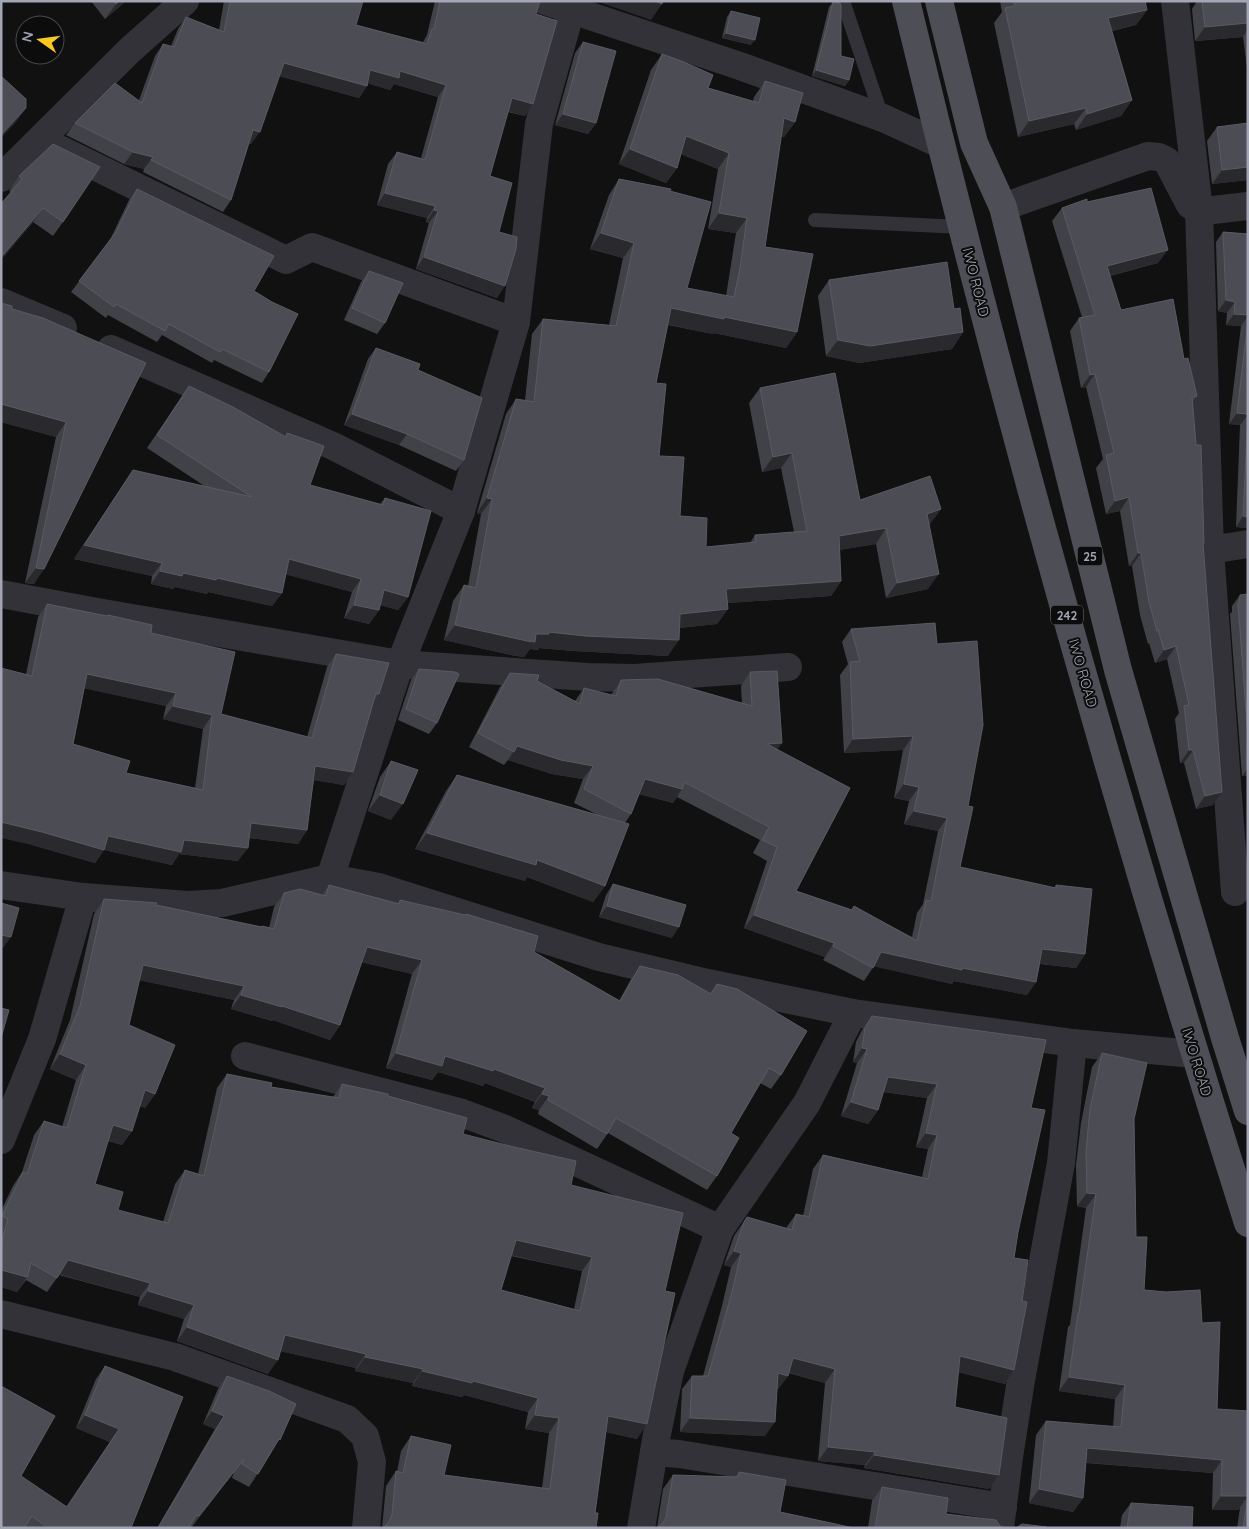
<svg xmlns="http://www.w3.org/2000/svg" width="1249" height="1529" font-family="Quicksand,sans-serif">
	<rect width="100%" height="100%" fill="#111112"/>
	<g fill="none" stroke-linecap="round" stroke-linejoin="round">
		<g stroke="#323238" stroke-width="14">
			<path d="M843,1L882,117"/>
			<path d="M815,220L962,227"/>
		</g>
		<g stroke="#323238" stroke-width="28">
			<path d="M545,1L740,66L883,118L940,144"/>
			<path d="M1175,1L1199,210L1210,550L1235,892"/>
			<path d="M41,140L286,260L312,247L516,322"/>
			<path d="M1,178L130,50L185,1"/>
			<path d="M1003,207L1148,156L1159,157L1167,161L1190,205L1199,210H1213L1248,206"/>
			<path d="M1,302L63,328"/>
			<path d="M111,349L333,446L461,511"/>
			<path d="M1210,550L1248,544"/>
			<path d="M1,594L97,612L400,664L588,677L634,678L788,667"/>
			<path d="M330,878L400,664L461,511L516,322L539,124L571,10"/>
			<path d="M1,885L83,897L188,905L222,903L330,878L379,887L599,957L708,983L853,1013L1073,1043L1194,1054"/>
			<path d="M245,1056L459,1112L505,1129L720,1229"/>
			<path d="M1,1140L42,1039L83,897"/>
			<path d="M1,1314L175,1357L347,1419L365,1436L372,1462L366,1528"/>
			<path d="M654,1452L679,1454L1003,1507"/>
			<path d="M641,1528L657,1434L670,1371L720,1229L807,1103L853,1013"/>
			<path d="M1000,1528L1009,1457L1021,1380L1061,1163L1073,1043"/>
		</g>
		<g stroke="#4e4e57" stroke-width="28">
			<path d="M906,1C1005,413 1120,820 1248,1223"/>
			<path d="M939,1L974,143L1003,207L1118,670L1225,1038L1248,1111"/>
		</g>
	</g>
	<g fill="#414248" fill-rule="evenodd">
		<path d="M91,1H126L105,19Z"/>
		<path d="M224,1H363L356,25L423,42L427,35L435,1H540L536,14L533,104L525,116L508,112L490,176L499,232L497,298L416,269L429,223L426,222L427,218L377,205L388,164L397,152L421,158L438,97L394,84L390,90L368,83L367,86L359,98L279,76L251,144L249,143L231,200L223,212L143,172L144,169L124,164L66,135L75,123L139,100L155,56L163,44L171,46L178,29L186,17L219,30Z"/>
		<path d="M1000,1H1145L1147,10L1136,25L1112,31L1132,100L1121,116L1076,130L1074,124L1018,137L994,23L1002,12Z"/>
		<path d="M1197,1H1248V76L1243,37L1195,41L1192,9Z"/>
		<path d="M833,2L841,56L849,80L845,86L812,76L829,7Z"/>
		<path d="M731,11L751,45L722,38L727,17Z"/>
		<path d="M583,42L596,123L588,134L555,125L575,53Z"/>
		<path d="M662,54L708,88L753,101L754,97L765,81L795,122L784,137L781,136L765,247L797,332L786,348L714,333L713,334L668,325L656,383L659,456L680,516L706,547L750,543L755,535L794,532L781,468L762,472L749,403L760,388L860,500L941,509L929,525L928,589L886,598L876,544L839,550L841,581L831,596L727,603L728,609L717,624L679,628L668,656L574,651L539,648L538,650L530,649L524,657L516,656L444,640L453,601L464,585L468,586L481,514L477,513L506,414L516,399L525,400L532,334L543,319L609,325L623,258L590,249L609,195L619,179L670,191L687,288L726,296L736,233L708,229L718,169L681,154L677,168L666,183L619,164L651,70Z"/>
		<path d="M1248,123V180L1212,184L1207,141L1217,127Z"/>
		<path d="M53,144L63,222L53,236L33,222L1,260V204L11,192L9,191L19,176Z"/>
		<path d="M137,189L254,291L269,372L262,383L214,360L212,363L162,335L157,342L108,315L106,318L71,292L110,240L129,200Z"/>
		<path d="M1087,202L1158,263L1110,276L1121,310L1184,359L1197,396L1193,401L1204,543L1203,544L1213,805L1196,809L1184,763H1180L1175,719L1179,713L1167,659L1155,663L1149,643L1148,644L1140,615L1132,566H1129L1120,511L1106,514L1096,468L1103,459L1086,387L1081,388L1070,331L1079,318L1082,317L1052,221L1062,208Z"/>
		<path d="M1223,232L1248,234V528L1236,527L1240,425L1229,424L1241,326L1226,325L1227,313L1218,311L1216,242Z"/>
		<path d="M369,271L385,323L377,334L344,320L361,282Z"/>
		<path d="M829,280L954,309L963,332L952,349L859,363L826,356L818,296Z"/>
		<path d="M1,303L12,309L146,363L34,584L25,583L56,437L1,422Z"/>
		<path d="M376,348L418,370L464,460L456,471L399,445L344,425L368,359Z"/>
		<path d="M189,386L285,437L287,433L310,485L380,504L385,498L408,597L398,610L380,605L379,610L369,624L344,618L352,592L286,574L282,593L272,606L208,592L207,594L175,587L173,589L151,584L152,576L74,559L133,470L206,487L147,448Z"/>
		<path d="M1248,594V776H1242L1230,614L1232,612V606L1240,595Z"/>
		<path d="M47,604L107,616L108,615L151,633L221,714L307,737L327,667L336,654L379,694L374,700L353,772L344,785L314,780L307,830L298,844L249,838L238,861L179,854L172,865L104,850L95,863L32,845L26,674L38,617ZM84,688L166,706L163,719L203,729L195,788L126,773L73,744Z"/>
		<path d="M851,629L937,644L968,806L960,867L1054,888L1056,885L1085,954L1076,968L1040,964L1036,982L1027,995L954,981L952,984L874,966L864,981L823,960L825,957L744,928L767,861L753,853L760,840L677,797L673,803L639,794L631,814L625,823L605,886L593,902L527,877L525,881L415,849L446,791L457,775L598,815L574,803L583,779L552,774L508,760L504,765L469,747L500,687L510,673L537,681L575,701L584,688L611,695L621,680L742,703L741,686L750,672L777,750L796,891L851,910L854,906L912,937L917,913L923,904L938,831L904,824L909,801L894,798L903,750L844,753L840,675L848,664L842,642Z"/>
		<path d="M419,669L437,723L429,734L398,720L411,680Z"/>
		<path d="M391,761V820L368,811L380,777Z"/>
		<path d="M613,884L672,938L599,917L606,895Z"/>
		<path d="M329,885L398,903L400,900L534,952L619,1001L630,981L640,966L710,993L717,984L781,1075L771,1089L760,1083L731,1133L717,1176L707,1190L608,1133L597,1149L538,1114L539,1110L532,1108L535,1102L485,1083L483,1086L438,1072L432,1080L386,1068L412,974L361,962L340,1025L330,1040L273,1020L272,1021L231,1009L234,1000L139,980L129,1025L155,1094L145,1108L140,1106L132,1131L122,1145L108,1141L95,1184L118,1210L163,1222L175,1184L185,1170L198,1174L217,1088L227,1074L271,1087L333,1097L342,1084L388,1096L463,1134L571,1185L665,1291L637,1439L606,1432L595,1513L596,1528H382L386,1486L396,1471L397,1472L401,1451L411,1436L444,1475L542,1488L549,1433L525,1429L528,1412L464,1395L462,1397L412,1386L413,1383L355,1371L356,1368L280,1351L268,1374L177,1341L184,1319L138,1305L140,1297L59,1275L47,1292L26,1280L17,1292L1,1287V1211L13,1186L22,1172L34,1135L44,1121L62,1127L76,1080L50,1069L70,1020L94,914L104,899L156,905L261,927L262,926L269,928L274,907L284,893L322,895ZM511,1256L582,1271L574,1309L501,1290Z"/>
		<path d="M872,1016L1031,1108L1018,1232L1014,1258L1022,1301L1014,1370L1005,1384L958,1372L955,1407L999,1475L989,1489L864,1468L865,1465L818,1461L825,1383L788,1373V1376L778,1389H777L765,1436L680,1432L682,1389L692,1376H703L722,1306L731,1267L724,1265L734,1236L747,1217L786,1228L796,1214L803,1216L813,1169L823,1155L922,1177L928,1149L916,1147L927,1098L883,1092L878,1110L868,1124L841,1116L857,1063L853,1062L856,1042L862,1030Z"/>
		<path d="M1102,1053L1134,1119L1136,1237L1144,1290L1202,1323L1217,1409L1248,1411V1528H1237L1240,1508L1238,1510H1212L1213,1473L1086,1463L1083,1498L1073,1512L1029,1503L1036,1435L1046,1421L1113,1427L1115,1399L1059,1391L1068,1327L1070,1325L1086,1208L1077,1206L1076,1165L1081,1123L1092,1067Z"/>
		<path d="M105,1366L131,1528H1L21,1476L66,1507L110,1442L76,1428L96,1379Z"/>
		<path d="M227,1376L271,1453L249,1487L232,1478L234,1472L191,1528H157L215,1429L203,1424L218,1389Z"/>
		<path d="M739,1472L780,1512L854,1528H657L663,1489L673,1475L735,1477Z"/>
		<path d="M882,1487L946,1514L1000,1526L1004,1528H868L872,1501Z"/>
		<path d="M1131,1503L1192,1528H1120L1122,1515Z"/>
	</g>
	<g fill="#2a2a2e">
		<path d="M119,1H126L105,19L116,4Z"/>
		<path d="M596,1H655L662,4L651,20Z"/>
		<path d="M1147,10L1136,25L1097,34L1108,18Z"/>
		<path d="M1248,23V29L1243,37L1195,41L1205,27Z"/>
		<path d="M726,33L755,40L751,45L722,38Z"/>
		<path d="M284,63L367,86L359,98L275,75Z"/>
		<path d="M370,70L400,71L446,85L438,97L394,84L390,90L362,82Z"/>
		<path d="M816,70L849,80L845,86L812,76Z"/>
		<path d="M512,98L533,104L525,116L503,110Z"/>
		<path d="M1132,100L1121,116L1076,130L1087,114Z"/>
		<path d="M26,108L16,122L1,138V135Z"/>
		<path d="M1086,108L1074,124L1018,137L1029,121Z"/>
		<path d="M563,114L596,123L588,134L555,125Z"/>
		<path d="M784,118L795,122L784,137L773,134Z"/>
		<path d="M253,130L260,132L251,144L245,142Z"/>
		<path d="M686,136L729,153L718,169L675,152Z"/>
		<path d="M630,149L677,168L666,183L619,164Z"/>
		<path d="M133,152L153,157L144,169L124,164Z"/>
		<path d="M1248,167V180L1212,184L1222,170Z"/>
		<path d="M385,193L435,206L427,218L377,205Z"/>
		<path d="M43,208L33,222L1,260V258L3,255Z"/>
		<path d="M434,210L438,211L429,223L426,222Z"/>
		<path d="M719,213L747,218L736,233L708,229Z"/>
		<path d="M601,233L634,243L623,258L590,249Z"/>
		<path d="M1168,250L1158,263L1098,279L1107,266Z"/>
		<path d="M424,257L505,286L497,298L416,269Z"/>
		<path d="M1226,300L1235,302L1227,313L1218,311Z"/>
		<path d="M671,308L724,317L797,332L786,348L714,333L713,334L661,323Z"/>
		<path d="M1234,314L1248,315V316L1241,326L1226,325Z"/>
		<path d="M963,332L952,349L859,363L826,356L838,340Z"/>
		<path d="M1095,374L1086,387L1081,388L1090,375Z"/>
		<path d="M1,404L66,422L56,437L1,422Z"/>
		<path d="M1237,413L1248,415L1240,425L1229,424Z"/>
		<path d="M352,414L407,434L399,445L344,425Z"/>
		<path d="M792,453L781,468L762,472L773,457Z"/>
		<path d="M1129,497L1120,511L1106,514L1115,501Z"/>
		<path d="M487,498L492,499L481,514L477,513Z"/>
		<path d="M941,509L930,524L917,529L927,514Z"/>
		<path d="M1243,516L1248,517V528L1236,527Z"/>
		<path d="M886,528L876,544L828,552L839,536Z"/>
		<path d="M84,545L162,563L152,576L74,559Z"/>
		<path d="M1138,553H1141L1132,566H1129Z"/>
		<path d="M289,559L361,579L352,592L280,573Z"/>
		<path d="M36,568L44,569L34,584L25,583Z"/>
		<path d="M160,571L183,573L217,578L282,593L272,606L208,592L207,594L175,587L173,589L151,584Z"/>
		<path d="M939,574L928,589L886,598L897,583Z"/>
		<path d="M841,581L831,596L715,604L726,589Z"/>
		<path d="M384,590L408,597L398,610L375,604Z"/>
		<path d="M354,605L379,610L369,624L344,618Z"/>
		<path d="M728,609L717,624L669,629L680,614Z"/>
		<path d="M455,625L536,634L549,632L679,640L668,656L574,651L539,648L538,650L530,649L524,657L516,656L444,640Z"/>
		<path d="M1176,646L1167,659L1155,663L1164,650Z"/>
		<path d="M87,674L176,693L166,706L78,687Z"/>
		<path d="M173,706L212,715L203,729L163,719Z"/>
		<path d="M913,736L903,750L844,753L853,739Z"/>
		<path d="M782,743L772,757L767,744Z"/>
		<path d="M517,746L593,766L583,779L552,774L508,760Z"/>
		<path d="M1189,750H1193L1184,763H1180Z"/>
		<path d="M315,766L353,772L344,785L306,779Z"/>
		<path d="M1248,768V776H1242Z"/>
		<path d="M645,779L682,789L673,803L635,793Z"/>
		<path d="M904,784L919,787L909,801L894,798Z"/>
		<path d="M1222,792L1213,805L1196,809L1205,796Z"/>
		<path d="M380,795L403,804L391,820L368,811Z"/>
		<path d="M914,811L947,818L938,831L904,824Z"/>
		<path d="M1,822L108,836L184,840L248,848L238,861L179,854L172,865L104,850L95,863L32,845L1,838Z"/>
		<path d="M251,823L307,830L298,844L241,837Z"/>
		<path d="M427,833L537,860L605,886L593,902L527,877L525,881L415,849Z"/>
		<path d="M607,906L679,927L672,938L599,917Z"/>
		<path d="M754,915L834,943L825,957L744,928Z"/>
		<path d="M1,935L11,937L3,948H1Z"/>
		<path d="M367,947L422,960L412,974L357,961Z"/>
		<path d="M1042,949L1085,954L1076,968L1033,963Z"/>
		<path d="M881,952L962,968L1036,982L1027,995L954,981L952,984L872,966Z"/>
		<path d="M143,965L244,986L234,1000L133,979Z"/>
		<path d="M241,995L282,1006L340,1025L330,1040L273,1020L272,1021L231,1009Z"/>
		<path d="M862,1048L867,1049L857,1063L853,1062Z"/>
		<path d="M396,1053L445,1056L494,1069L545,1088L535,1102L485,1083L483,1086L438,1072L432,1080L386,1068Z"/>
		<path d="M60,1054L86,1065L76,1080L50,1069Z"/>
		<path d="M888,1077L937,1084L927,1098L878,1091Z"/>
		<path d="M145,1090L155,1094L145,1108L135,1104Z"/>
		<path d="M542,1094L549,1096L539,1110L532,1108Z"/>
		<path d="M851,1102L878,1110L868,1124L841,1116Z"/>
		<path d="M113,1125L132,1131L122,1145L103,1139Z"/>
		<path d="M926,1133L937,1135L928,1149L916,1147Z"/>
		<path d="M1087,1193L1096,1194L1086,1208L1077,1206Z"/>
		<path d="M516,1240L592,1257L582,1271L506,1254Z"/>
		<path d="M734,1251L741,1253L731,1267L724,1265Z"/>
		<path d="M68,1260L150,1283L140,1297L58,1274Z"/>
		<path d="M1,1270L27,1277L17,1292L1,1287Z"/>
		<path d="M148,1291L194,1305L184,1319L138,1305Z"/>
		<path d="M187,1327L278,1360L268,1374L177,1341Z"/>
		<path d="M285,1335L366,1354L356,1368L275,1350Z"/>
		<path d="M960,1356L1014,1370L1005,1384L950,1370Z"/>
		<path d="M365,1357L423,1369L413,1383L355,1371Z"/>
		<path d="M793,1358L835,1369L825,1383L783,1371Z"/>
		<path d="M422,1371L473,1381L538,1398L528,1412L464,1395L462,1397L412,1386Z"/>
		<path d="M778,1373L788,1376L778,1389L768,1387Z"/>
		<path d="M1069,1377L1125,1385L1115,1399L1059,1391Z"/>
		<path d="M212,1411L224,1416L215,1429L203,1424Z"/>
		<path d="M85,1415L119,1429L110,1442L76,1428Z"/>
		<path d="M535,1415L559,1418L549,1433L525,1429Z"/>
		<path d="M608,1416L647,1424L637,1439L598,1430Z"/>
		<path d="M690,1418L775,1422L765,1436L680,1432Z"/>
		<path d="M828,1447L875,1452L865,1465L818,1461Z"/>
		<path d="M1087,1448L1222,1460L1213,1473L1078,1462Z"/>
		<path d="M874,1455L999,1475L989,1489L864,1468Z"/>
		<path d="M244,1459L234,1472L191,1528L199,1516Z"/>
		<path d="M1039,1489L1083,1498L1073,1512L1029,1503Z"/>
		<path d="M1221,1496H1248L1238,1510H1212Z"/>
	</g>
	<g fill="#4c4d54" stroke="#595b63" fill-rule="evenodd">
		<path d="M113,1H119L116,4Z"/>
		<path d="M230,1H363L356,25L427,44L432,29H434L440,1H540L536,14L557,21L533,104L512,98L490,176L512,183L499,232L517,237L516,249L505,286L424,257L438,211L434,210L435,206L385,193L397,152L425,160L446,85L400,71L399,78L370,70L367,86L284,63L260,132L253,130L231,200L151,160L153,157L133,152L75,123L115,83L142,103L163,44L174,47L186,17L224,32Z"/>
		<path d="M655,1H663L662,4Z"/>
		<path d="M1014,1H1145L1147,10L1108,18L1132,100L1087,114L1086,108L1029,121L1005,8L1015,6Z"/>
		<path d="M1202,1H1248V23L1205,27Z"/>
		<path d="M833,2L840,3L841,6V56L854,59L849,80L816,70Z"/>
		<path d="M731,11L760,18L755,40L726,33Z"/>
		<path d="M583,42L616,51L596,123L563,114Z"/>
		<path d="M662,54L684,62L713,75L708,88L759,103L765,81L803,93L795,122L784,118L765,247L813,254L797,332L724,317V319L671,308L656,383L666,384L659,456L684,457L680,516L707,518L706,547L756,542L755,535L807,531L792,453L773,457L760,388L835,373L860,500L930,476L941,509L927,514L939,574L897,583L886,528L839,536L841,581L726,589L728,609L680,614L679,640L585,636L549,632V634H536L535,642L527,641L455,625L464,585L476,588L492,499L487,498L516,399L534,402L543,319L616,326L634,243L601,233L619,179L671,189L670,191L711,202L687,288L734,297L740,268L747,218L719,213L729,153L686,136L677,168L630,149Z"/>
		<path d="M1,76L26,99V108L1,135Z"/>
		<path d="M1248,123V167L1222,170L1217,127Z"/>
		<path d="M53,144L100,167L63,222L43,208L3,255L1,254V204L22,179L19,176Z"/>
		<path d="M1151,188L1168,250L1107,266L1121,310L1173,299L1184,359L1188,358L1197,396L1192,397L1196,445H1201L1204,543H1203L1222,792L1205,796L1193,750H1189L1184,706L1189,705L1176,646L1164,650L1158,630L1157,631L1149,602L1141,553H1138L1129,497L1115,501L1106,455L1114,453L1095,374L1090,375L1079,318L1095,315L1062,208L1087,199V202Z"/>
		<path d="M137,189L274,256L254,291L272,302L298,314L269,372L222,349L220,352L169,324L165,331L116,304L114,307L79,281L116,232Z"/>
		<path d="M1223,232L1248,234V315L1234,314L1235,302L1226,300Z"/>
		<path d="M947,262L954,309L960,308L963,332L870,346L838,340L829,280Z"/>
		<path d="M369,271L403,283L385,323L352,308Z"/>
		<path d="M1,303L12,306V309L43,318L146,363L44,569L36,568L66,422L1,404Z"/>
		<path d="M1248,321V414L1237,413Z"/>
		<path d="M376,348L420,364L418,370L482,398L464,460L407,434L352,414Z"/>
		<path d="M189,386L231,406L286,437L287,433L324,446L310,485L383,505L385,498L431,511L408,597L384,590L379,610L354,605L361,579L289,559L282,593L217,578L216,580L183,573L182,576L160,571L162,563L84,545L133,470L252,497L157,435Z"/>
		<path d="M1248,417V517L1243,516Z"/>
		<path d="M1248,594V737L1238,603H1239L1240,595Z"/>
		<path d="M47,604L107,616L108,615L152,625L151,633L235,652L221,714L312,738L336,654L389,663L379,694L376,693L353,772L315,766L307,830L251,823L248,848L184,840L181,852L108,836L104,850L42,832L1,822V668L32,676ZM87,674L176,693L173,706L212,715L203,790L126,773L130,761L73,744Z"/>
		<path d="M935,623L937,644L977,641L983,725L968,806L973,807L960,867L1056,888V885L1092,889L1085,954L1042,949L1036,982L962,968V970L881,952L873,968L833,946L834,943L754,915L777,847L762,840L769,827L684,782L682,789L645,779L631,814L584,789L593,766L561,760L517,746L514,752L478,733L510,673L539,675L537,681L580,704L584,688L616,696L621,680L658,679L752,706L750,672L777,671L782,743L767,744L850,788L796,891L852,910L854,906L917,941L926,900L931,901L947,818L914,811L919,787L904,784L913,736L853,739L850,662L860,661L851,629Z"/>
		<path d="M419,669L455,672L459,674L437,723L406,709Z"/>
		<path d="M391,761L418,770L403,804L380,795Z"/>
		<path d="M457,775L629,824L605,886L537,860L536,865L427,833Z"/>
		<path d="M613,884L686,905L679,927L607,906Z"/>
		<path d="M329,885L399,904L400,900L465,915L466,914L538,936L534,952L620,1001L640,966L678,975L711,994L717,984L737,989L807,1031L781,1075L769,1068L731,1133L739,1138L717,1176L616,1118L607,1134L548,1100L549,1096L542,1094L545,1088L494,1069L493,1071L445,1056L442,1066L396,1053L422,960L367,947L340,1025L282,1006V1007L241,995L244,986L143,965L129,1025L175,1045L155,1094L145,1090L132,1131L113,1125L95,1184L123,1192L118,1210L168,1223L185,1170L204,1176L227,1074L272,1083L271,1087L339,1098L342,1084L388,1094V1096L467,1118L463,1134L514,1147L576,1161L571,1185L683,1213L665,1291L675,1293L647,1424L608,1416L595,1513H598L596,1528H388L384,1527L389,1522L392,1515L396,1471L403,1473L411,1436L451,1445L444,1475L550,1489L559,1418L535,1415L538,1398L473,1381L472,1383L422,1371L423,1369L365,1357L366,1354L285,1335L278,1360L187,1327L194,1305L148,1291L150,1283L68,1260L57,1278L31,1263L27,1277L1,1270V1244L8,1219L2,1216L23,1172L27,1174L44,1121L67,1128L86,1065L60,1054L80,1006L104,899L157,903L156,905L262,927V926L274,929L284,893L300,889L326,896ZM516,1240L592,1257L580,1311L501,1290Z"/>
		<path d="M1,903L19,908L11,937L1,935Z"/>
		<path d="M1,1008L9,1010L1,1038Z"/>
		<path d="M872,1016L1046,1040L1031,1108L1045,1110L1018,1232L1014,1258L1028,1260L1022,1301L1027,1302L1014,1370L960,1356L955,1407L1007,1418L999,1475L874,1455L875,1452L828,1447L835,1369L793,1358L788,1376L778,1373L775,1422L690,1418L692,1376H708L732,1292L741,1253L734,1251L744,1222L747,1217L792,1230L796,1214L809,1217L823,1155L928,1179L937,1135L926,1133L937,1084L888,1077L878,1110L851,1102L867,1049L862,1048L865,1028Z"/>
		<path d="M1102,1053L1147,1063L1134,1119L1136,1237H1147L1144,1290L1166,1292L1200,1290L1202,1323L1220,1322L1217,1409L1248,1411V1496H1221L1222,1460L1087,1448L1083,1498L1039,1489L1046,1421L1121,1427L1125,1385L1069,1377L1078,1313H1079L1096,1194L1087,1193L1086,1151L1090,1109Z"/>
		<path d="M105,1366L183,1397L131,1528H48L32,1516L24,1528H1V1386L55,1416L21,1476L67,1507L119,1429L85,1415Z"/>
		<path d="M227,1376L269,1391L296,1404L280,1440L279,1439L258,1474L242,1464L244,1459L199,1516L196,1515L188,1528H158L224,1416L212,1411Z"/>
		<path d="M739,1472L786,1480L780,1512L854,1528H657L663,1523L666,1517L673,1475L738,1477Z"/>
		<path d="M882,1487L948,1498L946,1514L996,1520L1000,1526L1004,1528H875Z"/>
		<path d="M1248,1497V1528H1243Z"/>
		<path d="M1131,1503L1193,1507L1192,1528H1127Z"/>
		<path d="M1022,1524L1047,1527V1528H1016Z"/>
	</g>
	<g text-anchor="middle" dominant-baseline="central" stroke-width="4" stroke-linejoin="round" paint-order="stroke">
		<g fill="#0c0c0d" stroke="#747782" stroke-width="1">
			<rect x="1077.5" y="546.5" width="25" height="19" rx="4"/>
			<rect x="1051" y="605.5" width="32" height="19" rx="4"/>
		</g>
		<g font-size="12" font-weight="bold" fill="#a1a5b4">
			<text x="1090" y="556">25</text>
			<text x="1067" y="615">242</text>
		</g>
		<g font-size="14" fill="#a1a5b4" stroke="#0c0c0d">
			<text transform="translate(976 282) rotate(76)">IWO ROAD</text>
			<text transform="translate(1083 673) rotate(74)">IWO ROAD</text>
			<text transform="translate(1197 1062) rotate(73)">IWO ROAD</text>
		</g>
	</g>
	<rect width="1249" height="1529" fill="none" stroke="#a1a5b4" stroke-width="5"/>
	<g transform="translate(40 40) rotate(284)"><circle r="24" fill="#0c0c0d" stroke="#484950"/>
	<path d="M0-4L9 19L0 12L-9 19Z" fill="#f9c922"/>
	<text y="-8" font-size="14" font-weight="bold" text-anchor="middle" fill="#a1a5b4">N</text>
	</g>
</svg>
